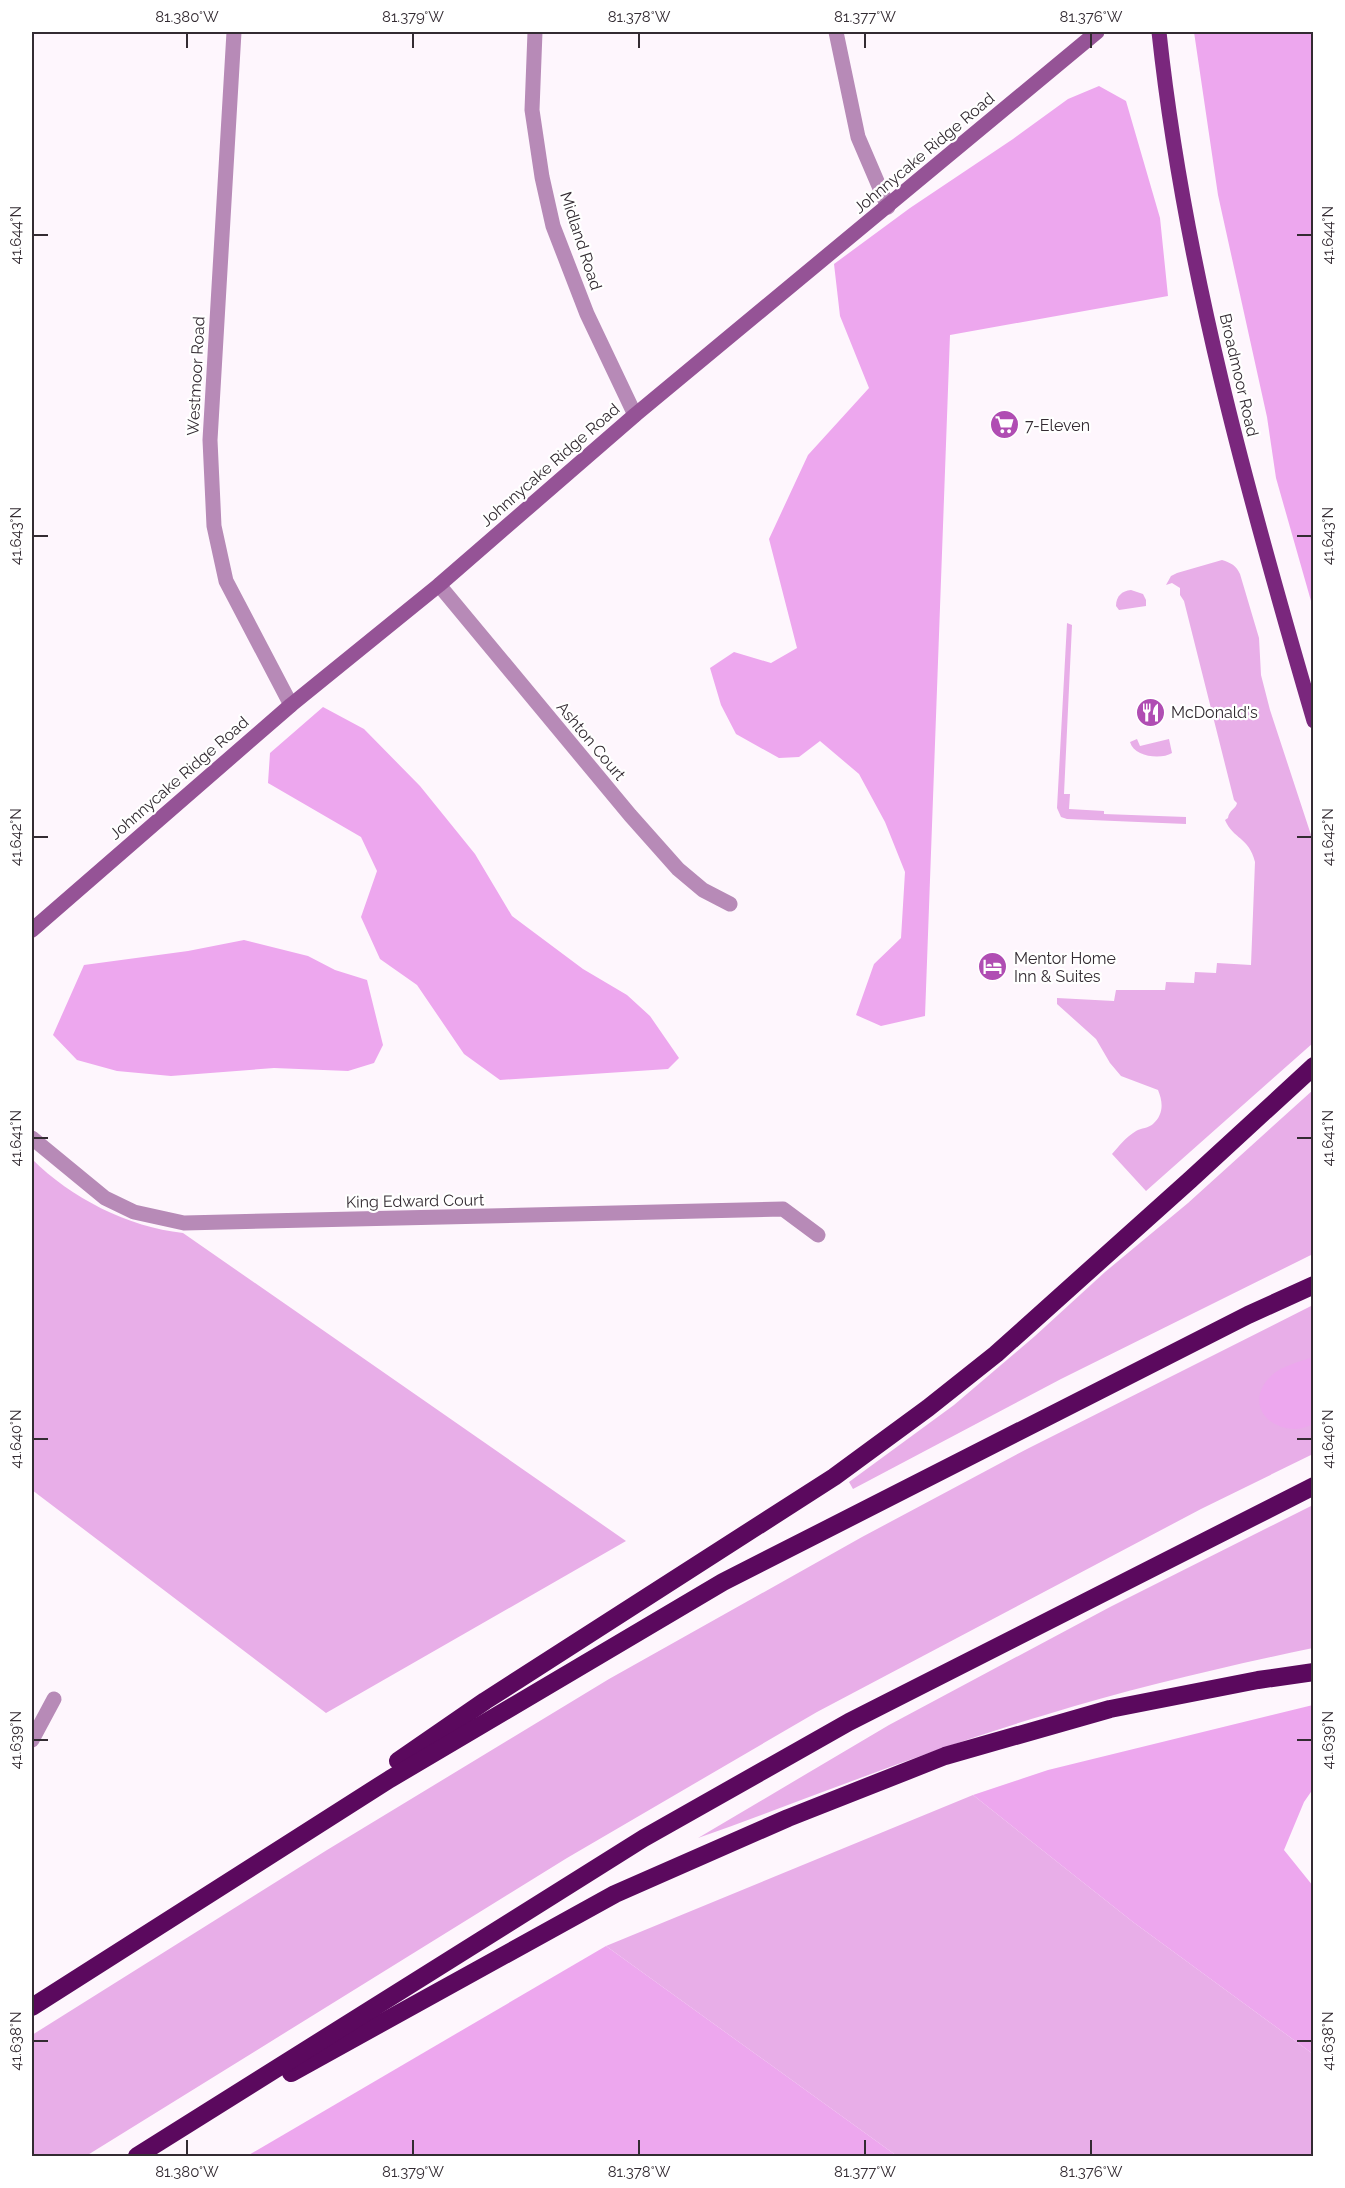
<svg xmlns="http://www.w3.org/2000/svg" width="1345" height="2188" font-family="Raleway,sans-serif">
	<rect width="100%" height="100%" fill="#fef6fd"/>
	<g fill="#e8aee8">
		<path d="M1222,560C1231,563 1236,565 1240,574L1259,638L1261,675L1270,710L1313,841V1043L1146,1191L1112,1154C1119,1146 1126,1137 1136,1131C1141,1128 1149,1128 1153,1124C1164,1114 1163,1102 1158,1090L1121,1076L1110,1063L1096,1039L1057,1004V998L1114,1001L1116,990H1165L1166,982L1194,983L1195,972L1216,973L1217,963L1251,965L1255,862C1249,837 1233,839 1225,820L1228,818C1229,810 1236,809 1237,803L1234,800L1184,601L1180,595V588L1172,583L1166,585L1171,576L1177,573Z"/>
		<path d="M1131,590L1143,594L1146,600V606L1119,610L1116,606C1116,596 1122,591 1131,590Z"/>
		<path d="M1067,623L1072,625L1064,794H1070L1069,809L1104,811V814L1186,817V824L1067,819L1061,817L1057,808Z"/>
		<path d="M1137,739L1140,746L1169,739L1172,753C1161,760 1134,757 1130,742Z"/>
		<path d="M1313,1090V1254L1061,1379L853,1489L849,1482L954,1405L1035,1336L1105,1272L1188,1203Z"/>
		<path d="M32,1159C71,1198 128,1227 183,1233L626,1541L326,1713L32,1490Z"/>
		<path d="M1313,1305V1454L1201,1509L817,1712L567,1858L86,2156H32V2035L327,1850L609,1679L862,1537L1027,1449Z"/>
		<path d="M1313,1505V1648C1223,1667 1133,1688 1045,1715C927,1750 813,1797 698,1838L889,1725L1110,1607Z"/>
		<path d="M973,1795L1133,1922L1313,2054V2156H897L606,1946Z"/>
	</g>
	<g fill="#eda7ee">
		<path d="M1194,32H1313V608L1276,478L1267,417L1218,195Z"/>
		<path d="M1099,86L1126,101L1160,218L1168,296L950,335L925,1016L881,1026L856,1015L874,964L901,938L905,872L885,822L859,774L820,741L799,757L779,758L736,734L721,705L710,668L734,652L771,663L797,648L769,539L808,455L869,388L840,316L834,264L910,208L1013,139L1068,99Z"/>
		<path d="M323,707L364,729L420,786L475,854L512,916L583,969L627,995L650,1016L679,1058L668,1069L500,1080L464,1054L417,985L380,959L361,917L377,871L361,837L268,783L270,753Z"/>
		<path d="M244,940L308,956L335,970L367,980L383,1045L374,1063L348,1071L274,1068L171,1076L117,1071L77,1060L53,1035L84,965L188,951Z"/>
		<path d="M1313,1357V1424C1308,1426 1302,1429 1296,1429C1264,1429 1246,1400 1271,1376C1281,1366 1299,1362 1313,1357Z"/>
		<path d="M1313,1705V1789L1304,1802L1284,1850L1313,1886V2054L1133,1922L973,1795L1048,1770Z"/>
		<path d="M606,1946L897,2156H247Z"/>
	</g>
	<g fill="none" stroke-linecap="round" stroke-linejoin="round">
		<g stroke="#b78ab7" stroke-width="15">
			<path d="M234,32L210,440L214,526L226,581L291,705"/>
			<path d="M535,32L532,110L542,177L553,226L587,314L635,415"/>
			<path d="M836,32L858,137L888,207"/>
			<path d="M439,585L630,815L678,869L703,890L730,904"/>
			<path d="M32,1138L105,1198L134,1212L184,1223L783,1209L818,1235"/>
			<path d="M32,1740L54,1699"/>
		</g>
		<path stroke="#955396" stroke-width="15" d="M32,930L291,705L439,585L635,415L1097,32"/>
		<path stroke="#7a277d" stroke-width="15" d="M1159,32C1184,266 1248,495 1314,721"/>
		<g stroke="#5b095e" stroke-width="18">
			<path d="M398,1761L485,1701L834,1477L928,1408L996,1354L1190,1180L1314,1066"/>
			<path d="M32,2007L390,1779L723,1582L1248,1315L1314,1285"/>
			<path d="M291,2073L615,1894L788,1818L945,1756L1110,1709L1258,1680L1314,1672"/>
			<path d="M137,2156L644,1838L849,1722L1314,1486"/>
		</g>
	</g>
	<path fill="none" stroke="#332b32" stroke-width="2" d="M187,33V48M413,33V48M639,33V48M865,33V48M1091,33V48M33,235H48M1297,235H1312M33,536H48M1297,536H1312M33,837H48M1297,837H1312M33,1138H48M1297,1138H1312M33,1439H48M1297,1439H1312M33,1740H48M1297,1740H1312M33,2041H48M1297,2041H1312M187,2140V2155M413,2140V2155M639,2140V2155M865,2140V2155M1091,2140V2155"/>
	<defs>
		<symbol id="supermarket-disc" viewBox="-11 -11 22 22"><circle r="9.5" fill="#b04db3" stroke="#fff"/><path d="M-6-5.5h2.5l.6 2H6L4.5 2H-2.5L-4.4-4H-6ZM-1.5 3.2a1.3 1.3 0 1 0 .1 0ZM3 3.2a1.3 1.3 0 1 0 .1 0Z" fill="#fff"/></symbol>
		<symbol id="restaurant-disc" viewBox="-11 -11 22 22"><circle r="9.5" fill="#b04db3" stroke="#fff"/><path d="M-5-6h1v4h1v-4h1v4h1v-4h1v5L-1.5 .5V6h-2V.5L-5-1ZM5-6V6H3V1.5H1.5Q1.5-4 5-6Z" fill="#fff"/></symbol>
		<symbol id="hotel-disc" viewBox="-11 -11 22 22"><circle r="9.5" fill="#b04db3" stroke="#fff"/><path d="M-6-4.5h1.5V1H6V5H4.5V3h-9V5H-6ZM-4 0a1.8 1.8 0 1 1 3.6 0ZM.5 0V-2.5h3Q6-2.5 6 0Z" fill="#fff"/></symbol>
	</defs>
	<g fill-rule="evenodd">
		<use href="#supermarket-disc" x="988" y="408" width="33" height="33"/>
		<use href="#restaurant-disc" x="1134" y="696" width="33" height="33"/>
		<use href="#hotel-disc" x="976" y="950" width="33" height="33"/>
	</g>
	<g text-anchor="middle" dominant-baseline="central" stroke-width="4.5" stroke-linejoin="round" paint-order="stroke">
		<g font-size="16" fill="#332b32" stroke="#fff">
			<text transform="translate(924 153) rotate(-40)">Johnnycake Ridge Road</text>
			<text transform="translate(581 241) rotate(72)">Midland Road</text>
			<text transform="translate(1239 375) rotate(77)">Broadmoor Road</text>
			<text transform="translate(196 376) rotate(-87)">Westmoor Road</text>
			<text transform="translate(550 465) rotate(-41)">Johnnycake Ridge Road</text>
			<text transform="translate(591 741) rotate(50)">Ashton Court</text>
			<text transform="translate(179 778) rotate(-41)">Johnnycake Ridge Road</text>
			<text transform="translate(415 1201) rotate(-1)">King Edward Court</text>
		</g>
		<g font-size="16" fill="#332b32" stroke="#fff" text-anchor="start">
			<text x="1025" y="425">7-Eleven</text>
			<text x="1171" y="712">McDonald's</text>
			<text x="1014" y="958">Mentor Home<tspan x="1014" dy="18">Inn &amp; Suites</tspan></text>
		</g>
	</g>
	<rect width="1345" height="2188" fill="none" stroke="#ffffff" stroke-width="66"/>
	<rect x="33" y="33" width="1279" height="2122" fill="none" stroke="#332b32" stroke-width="2"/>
	<g font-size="15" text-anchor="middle" fill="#332b32">
		<text x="187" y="22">81.380°W</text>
		<text x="413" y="22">81.379°W</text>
		<text x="639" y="22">81.378°W</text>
		<text x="865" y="22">81.377°W</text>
		<text x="1091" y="22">81.376°W</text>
		<text transform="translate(16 235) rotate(-90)" y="5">41.644°N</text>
		<text transform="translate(1328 235) rotate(-90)" y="5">41.644°N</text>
		<text transform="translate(16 536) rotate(-90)" y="5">41.643°N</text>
		<text transform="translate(1328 536) rotate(-90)" y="5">41.643°N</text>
		<text transform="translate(16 837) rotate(-90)" y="5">41.642°N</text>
		<text transform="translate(1328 837) rotate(-90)" y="5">41.642°N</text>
		<text transform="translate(16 1138) rotate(-90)" y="5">41.641°N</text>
		<text transform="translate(1328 1138) rotate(-90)" y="5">41.641°N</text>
		<text transform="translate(16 1439) rotate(-90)" y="5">41.640°N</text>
		<text transform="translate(1328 1439) rotate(-90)" y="5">41.640°N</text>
		<text transform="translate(16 1740) rotate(-90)" y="5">41.639°N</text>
		<text transform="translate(1328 1740) rotate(-90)" y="5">41.639°N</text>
		<text transform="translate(16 2041) rotate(-90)" y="5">41.638°N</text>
		<text transform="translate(1328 2041) rotate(-90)" y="5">41.638°N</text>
		<text x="187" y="2177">81.380°W</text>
		<text x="413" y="2177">81.379°W</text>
		<text x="639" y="2177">81.378°W</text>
		<text x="865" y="2177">81.377°W</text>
		<text x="1091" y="2177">81.376°W</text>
	</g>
</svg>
